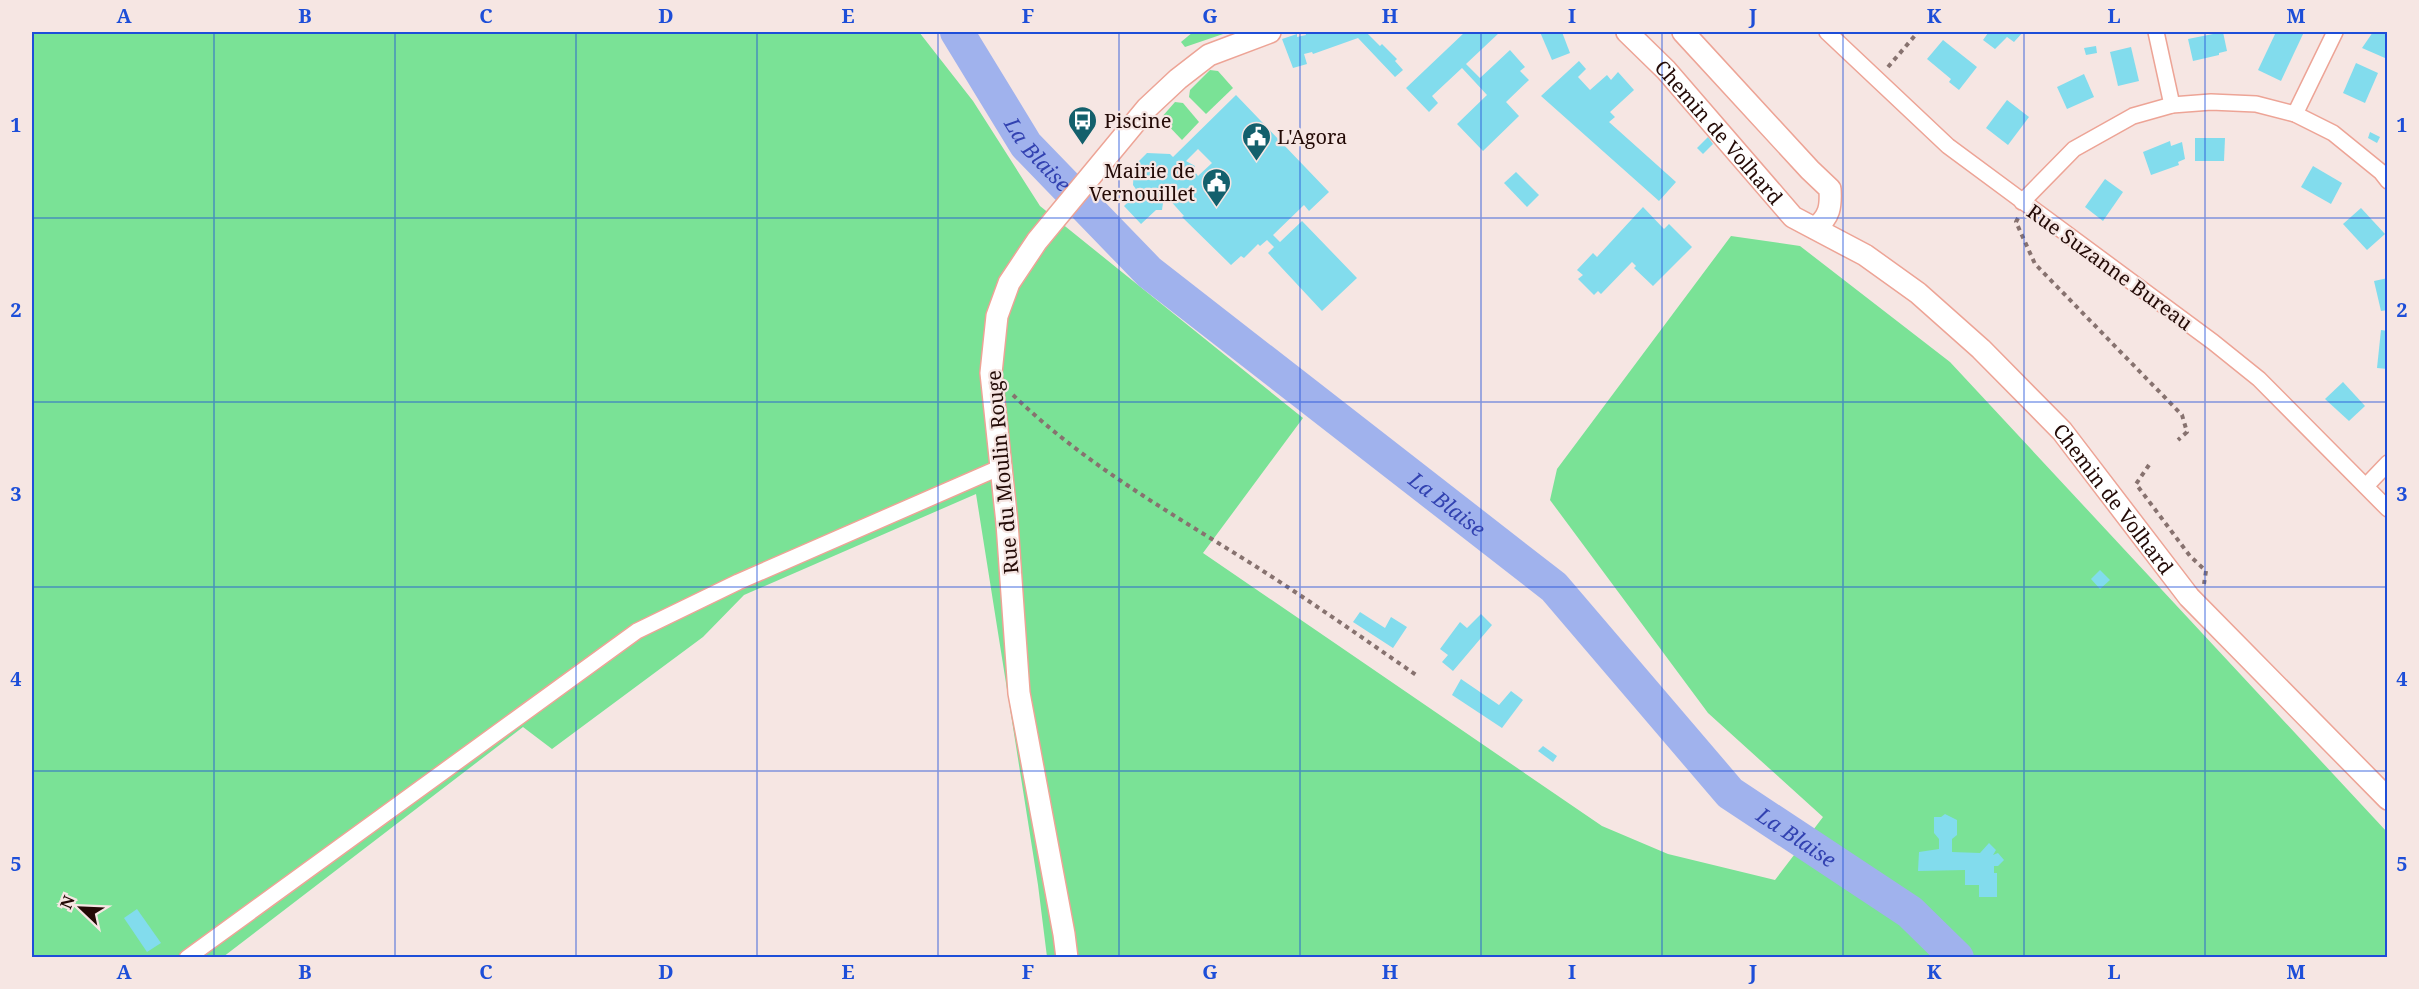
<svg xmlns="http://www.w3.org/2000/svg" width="2419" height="989" font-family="'Noto Serif',serif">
	<rect width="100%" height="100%" fill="#f6e6e3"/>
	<g fill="#7ae296">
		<path d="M32,32H919L973,101L1040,206L1303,418L1203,553L1602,826L1668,854L1775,880L1823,817L1708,713L1550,500L1557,469L1731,236L1800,246L1950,362L2387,832V957H1047L1038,885L976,494L744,595L703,637L552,749L523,727L223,957H32Z"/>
		<path d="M1193,32H1229L1185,47L1181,42Z"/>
		<path d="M1210,70L1218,71L1233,88L1206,114L1189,97L1190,90Z"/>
		<path d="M1175,102L1183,103L1199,122L1182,140L1161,118Z"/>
	</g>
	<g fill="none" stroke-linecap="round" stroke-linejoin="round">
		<path stroke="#a0b2ed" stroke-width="34" id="s1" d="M957,32L1026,145L1149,272L1554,587L1730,793L1910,912L1957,958"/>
	</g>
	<g fill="#82dced" fill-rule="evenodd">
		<path d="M1305,32H1366L1380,46L1382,44L1397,59L1395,61L1403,70L1395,77L1358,38L1313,54L1312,52L1304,54L1307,64L1293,68L1282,39L1297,34V37L1306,35Z"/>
		<path d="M1465,32H1500L1466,64L1480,78L1510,50L1525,67L1520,71L1529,80L1506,102L1519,116L1483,151L1457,124L1487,95L1462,68L1432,96L1438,103L1429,112L1406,88Z"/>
		<path d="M1540,32H1562L1570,53L1552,60Z"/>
		<path d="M1985,32H2023L2014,42L2007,37L1995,49L1983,40L1988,33Z"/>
		<path d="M2223,32L2227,51L2219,53V55L2193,61L2188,39Z"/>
		<path d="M2276,32H2304L2281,81L2258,70Z"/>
		<path d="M2373,32H2388V52L2385,58L2362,48Z"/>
		<path d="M1943,40L1977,67L1959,90L1949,82L1951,79L1927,59Z"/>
		<path d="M2096,46L2097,53L2086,55L2084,48Z"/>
		<path d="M2131,47L2139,81L2118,86L2110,52Z"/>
		<path d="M1579,61L1586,69L1578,77L1590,90L1607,75L1611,80L1618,72L1634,90L1610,112L1615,117L1609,122L1676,182L1659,201L1541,96Z"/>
		<path d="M2356,63L2378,73L2365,103L2343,93Z"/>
		<path d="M2084,74L2094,97L2067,109L2057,87Z"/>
		<path d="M1236,95L1329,192L1309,211L1304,205L1273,235L1280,242L1302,221L1357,278L1322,311L1268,253L1274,247L1267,240L1260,246L1258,244L1244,258L1241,256L1231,265L1182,217L1184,216L1168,198L1163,203L1162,210H1156L1141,224L1124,206L1138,192L1133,185L1134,166L1147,153L1170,154L1173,157ZM1198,149L1212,163L1198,176L1195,172V166L1186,161ZM1217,169L1226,178L1212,191L1203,182Z"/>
		<path d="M2007,100L2029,117L2008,145L1986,128Z"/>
		<path d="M2370,132L2380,137L2377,143L2368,138Z"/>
		<path d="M1708,137L1713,144L1703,154L1697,148Z"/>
		<path d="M2195,138H2225L2224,161H2195Z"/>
		<path d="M2170,141L2171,146L2182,142L2185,159L2178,162L2179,165L2151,175L2143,152Z"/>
		<path d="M2313,166L2342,183L2331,204L2301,187Z"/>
		<path d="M1516,172L1539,195L1527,207L1504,183Z"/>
		<path d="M2105,179L2123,192L2103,221L2085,207Z"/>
		<path d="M1643,207L1664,229L1669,224L1692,247L1653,286L1634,268L1636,266L1632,262L1601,294L1598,291L1594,295L1578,279L1583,275L1577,270L1593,253L1597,257Z"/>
		<path d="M2361,208L2385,234L2367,250L2343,224Z"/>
		<path d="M2388,278V310L2381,311L2374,281Z"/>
		<path d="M2381,330L2388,331V369L2377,368Z"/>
		<path d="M2343,382L2365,406L2349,421L2325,399Z"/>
		<path d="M2100,570L2110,580L2100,589L2091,579Z"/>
		<path d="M1360,612L1385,628L1391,617L1407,627L1393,648L1353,622Z"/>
		<path d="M1481,614L1492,625L1453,671L1442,662L1448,655L1440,649L1460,622L1467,628Z"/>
		<path d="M1461,679L1499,705L1511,691L1523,700L1502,728L1452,695Z"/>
		<path d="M1543,746L1557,756L1553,762L1538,751Z"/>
		<path d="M1945,814L1957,820V835L1952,839V852L1980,853L1989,843L1996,850L1993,855L1998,853L2004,860L1998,866H1994V873H1997V897H1979V885H1965V870L1918,871L1919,852L1939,849V839L1934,833V817H1941Z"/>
		<path d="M137,909L161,943L147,952L124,918Z"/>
	</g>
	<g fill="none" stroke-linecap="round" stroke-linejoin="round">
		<defs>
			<g id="street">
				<path d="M1827,32L1948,146L2213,342L2259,379L2388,509"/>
				<path d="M2156,32L2172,105"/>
				<path d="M2295,114L2335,32"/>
				<path d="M2022,202L2074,149L2133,116L2172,105L2211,102L2256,104L2295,114L2333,133L2381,172L2388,181"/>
				<path d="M2366,486L2388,463"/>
				<path d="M187,958L637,631L738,582L1001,467"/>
			</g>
			<g id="secondary">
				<path id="s2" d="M1627,32L1666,70L1793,217L1865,255L1918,293L1981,349L2062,431L2189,597L2388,799"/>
				<path d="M1683,32L1810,170L1830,189C1831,206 1830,217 1815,228"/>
				<path d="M1067,958L1064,934L1019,693L1007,523L991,373L997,316L1009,283L1037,241L1147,108L1178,79L1209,55L1270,32"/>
			</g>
		</defs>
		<use href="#street" stroke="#eda496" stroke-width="18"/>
		<use href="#secondary" stroke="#eda496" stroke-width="24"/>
		<g stroke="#87726f" stroke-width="4" stroke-dasharray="4.5 4.5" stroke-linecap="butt">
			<path d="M1888,67L1918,32"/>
			<path d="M2018,218L2016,222L2035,264L2182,415L2187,432L2178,440"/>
			<path d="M1013,395C1086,466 1178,517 1263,571C1316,605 1367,641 1419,677"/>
			<path d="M2149,465L2136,484L2190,556L2206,571L2204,584"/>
		</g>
		<use href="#street" stroke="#fff" stroke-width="15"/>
		<use href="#secondary" stroke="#fff" stroke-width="21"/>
	</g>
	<path fill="none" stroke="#1d4ed8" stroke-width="1.5" stroke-opacity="0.55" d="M214,32V958M395,32V958M576,32V958M757,32V958M938,32V958M1119,32V958M1300,32V958M1481,32V958M1662,32V958M1843,32V958M2024,32V958M2205,32V958M32,218H2388M32,402H2388M32,587H2388M32,771H2388"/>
	<defs>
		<symbol id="bus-pin" viewBox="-11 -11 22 30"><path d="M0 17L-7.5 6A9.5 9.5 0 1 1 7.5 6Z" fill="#13606c" stroke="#f6e6e3"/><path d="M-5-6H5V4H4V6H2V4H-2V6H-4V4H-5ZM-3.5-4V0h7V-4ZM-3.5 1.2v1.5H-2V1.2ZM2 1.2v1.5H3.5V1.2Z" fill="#fff"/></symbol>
		<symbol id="civic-pin" viewBox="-11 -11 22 30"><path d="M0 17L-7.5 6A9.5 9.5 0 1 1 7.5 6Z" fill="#13606c" stroke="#f6e6e3"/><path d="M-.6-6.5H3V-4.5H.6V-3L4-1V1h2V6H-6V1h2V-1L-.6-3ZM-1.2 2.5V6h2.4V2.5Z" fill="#fff"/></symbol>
	</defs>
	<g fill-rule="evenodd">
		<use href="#bus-pin" x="1066" y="104" width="33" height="45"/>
		<use href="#civic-pin" x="1240" y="120" width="33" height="45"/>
		<use href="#civic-pin" x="1200" y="166" width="33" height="45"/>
	</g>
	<g text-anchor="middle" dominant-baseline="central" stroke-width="4.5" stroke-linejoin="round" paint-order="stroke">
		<g font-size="20" fill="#230a06" stroke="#f6e6e3" text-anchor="start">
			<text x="1104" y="120">Piscine</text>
			<text x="1277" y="136">L'Agora</text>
			<text x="1195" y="170" text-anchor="end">Mairie de<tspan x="1195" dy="23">Vernouillet</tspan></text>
		</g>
		<g font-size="20" fill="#230a06" stroke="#f6e6e3">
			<text stroke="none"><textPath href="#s2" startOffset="136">Chemin de Volhard</textPath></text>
			<text transform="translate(2110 267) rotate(36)">Rue Suzanne Bureau</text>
			<text transform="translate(1002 472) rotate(-95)">Rue du Moulin Rouge</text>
			<text stroke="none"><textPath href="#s2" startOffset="680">Chemin de Volhard</textPath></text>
		</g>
		<g font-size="21" font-style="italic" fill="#3242b1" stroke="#f6e6e3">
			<text stroke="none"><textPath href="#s1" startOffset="147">La Blaise</textPath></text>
			<text stroke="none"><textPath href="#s1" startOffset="687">La Blaise</textPath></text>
			<text stroke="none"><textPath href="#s1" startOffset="1173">La Blaise</textPath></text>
		</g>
	</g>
	<rect width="2419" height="989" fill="none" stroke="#f6e6e3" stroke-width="66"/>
	<g transform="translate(81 908) rotate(293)" stroke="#f6e6e3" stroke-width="4.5" paint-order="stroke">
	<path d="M0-4.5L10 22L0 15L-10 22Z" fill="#230a06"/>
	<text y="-9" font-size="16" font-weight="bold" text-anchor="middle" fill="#230a06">N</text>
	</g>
	<rect x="33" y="33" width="2353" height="923" fill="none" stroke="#1d4ed8" stroke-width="2"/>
	<g font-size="20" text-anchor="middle" font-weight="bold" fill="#1d4ed8">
		<text x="124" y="23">A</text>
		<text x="305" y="23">B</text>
		<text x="486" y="23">C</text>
		<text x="666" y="23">D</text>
		<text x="848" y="23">E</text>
		<text x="1028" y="23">F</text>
		<text x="1210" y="23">G</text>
		<text x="1390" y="23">H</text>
		<text x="1572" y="23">I</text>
		<text x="1753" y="23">J</text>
		<text x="1934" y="23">K</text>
		<text x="2114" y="23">L</text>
		<text x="2296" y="23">M</text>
		<text x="16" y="132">1</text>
		<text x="2402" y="132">1</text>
		<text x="16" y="317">2</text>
		<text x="2402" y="317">2</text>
		<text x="16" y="501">3</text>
		<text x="2402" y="501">3</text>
		<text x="16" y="686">4</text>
		<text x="2402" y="686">4</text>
		<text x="16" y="871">5</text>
		<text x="2402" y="871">5</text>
		<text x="124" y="979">A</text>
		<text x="305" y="979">B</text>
		<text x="486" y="979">C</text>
		<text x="666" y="979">D</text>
		<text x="848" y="979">E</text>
		<text x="1028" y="979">F</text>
		<text x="1210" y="979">G</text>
		<text x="1390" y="979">H</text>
		<text x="1572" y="979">I</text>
		<text x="1753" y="979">J</text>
		<text x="1934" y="979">K</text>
		<text x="2114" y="979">L</text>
		<text x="2296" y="979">M</text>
	</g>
</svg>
